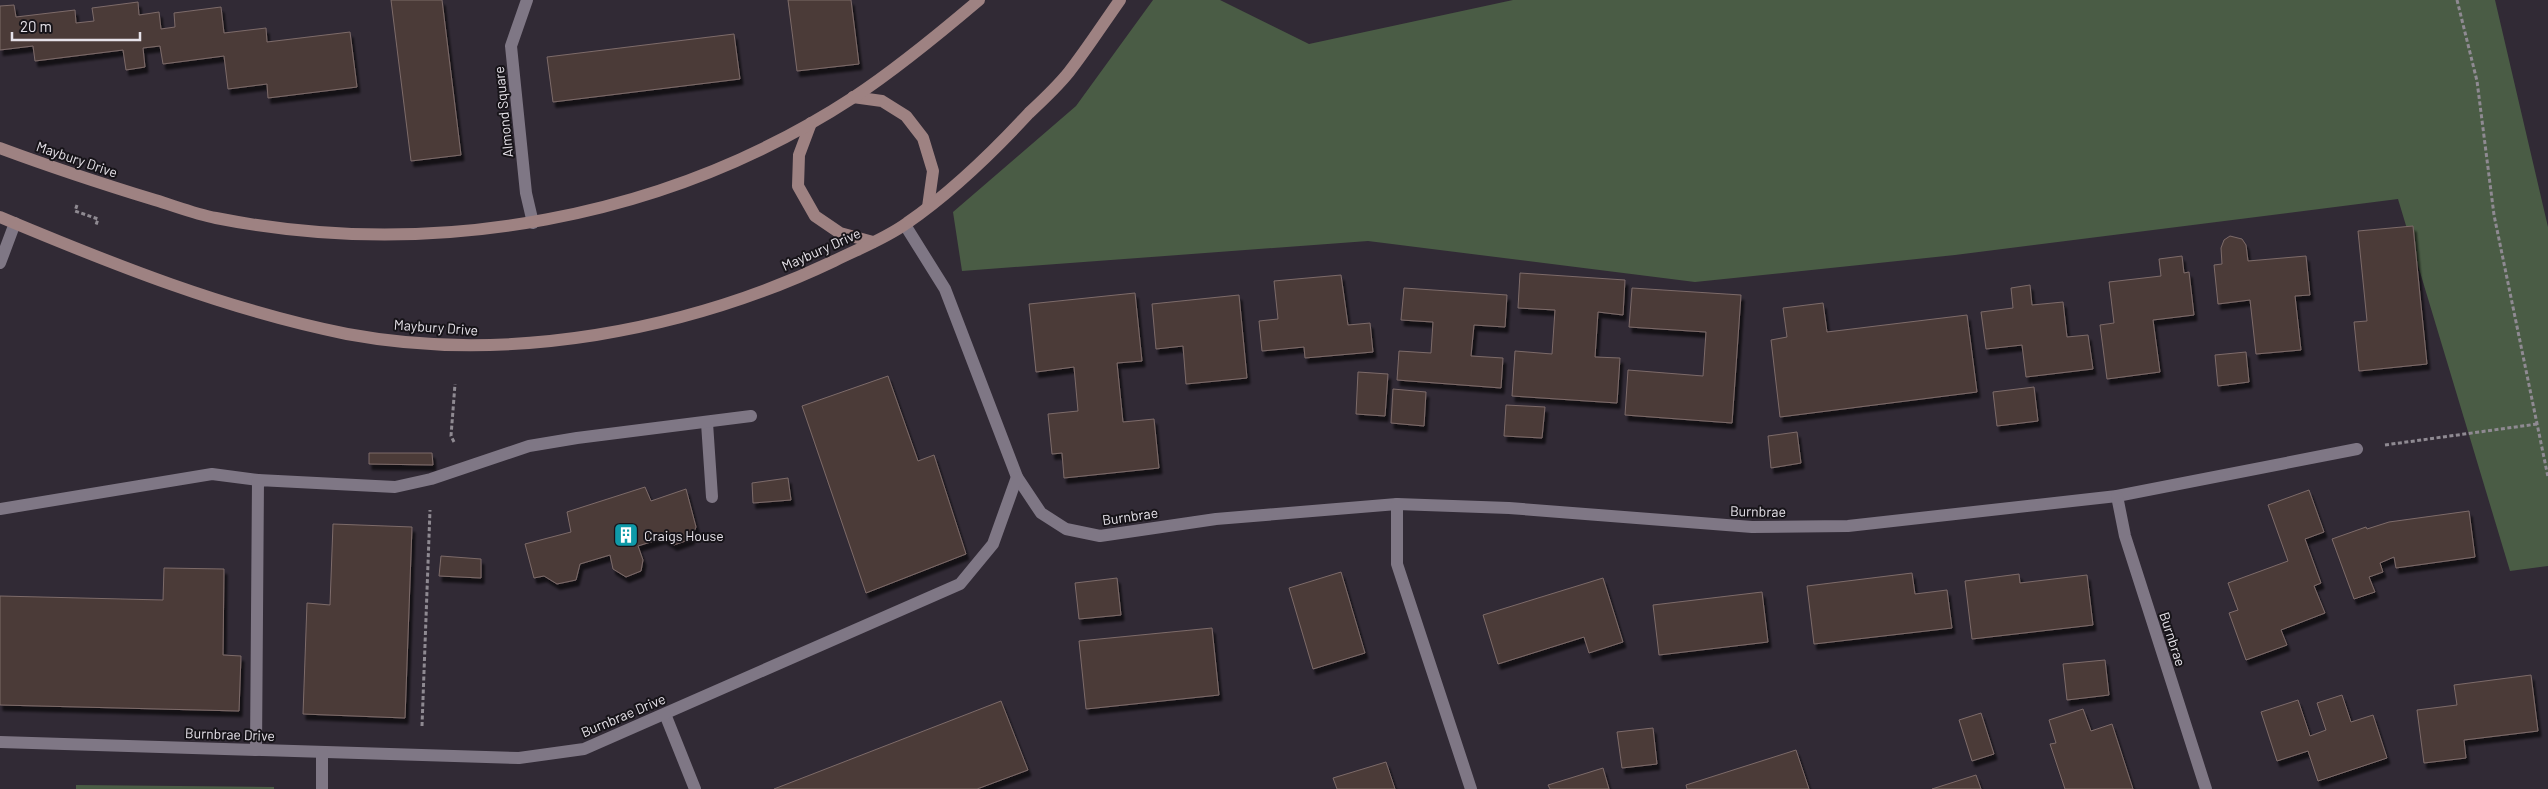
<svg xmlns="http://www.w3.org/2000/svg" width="2548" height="789" font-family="Barlow,sans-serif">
	<defs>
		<filter id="shadow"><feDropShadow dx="3" dy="5.5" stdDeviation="1" flood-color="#0009"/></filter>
	</defs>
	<rect width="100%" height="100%" fill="#312a35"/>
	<g fill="#4a5c45">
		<path d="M1153,0H1220L1309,44L1513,0H2495L2548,227V566L2510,571L2398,199L1955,255L1695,282L1368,241L962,271L953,212L1076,106Z"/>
		<path d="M76,785L274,787V789H76Z"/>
	</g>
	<g fill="#4b3b39" stroke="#7d6b69" filter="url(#shadow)">
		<path d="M391,0H442L461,155L411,161Z"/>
		<path d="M788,0H851L859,64L797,71Z"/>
		<path d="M138,2L139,15L159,12L161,29L175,27L174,13L221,7L224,33L266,28L267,42L350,32L357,87L268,98L267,84L228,89L224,56L163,64L160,46L143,48L145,67L126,70L123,50L35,61L33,46L0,50V6L14,5L16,17L75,10L76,23L94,21L92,8Z"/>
		<path d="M734,34L740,79L553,102L547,57Z"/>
		<path d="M2413,226L2427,364L2359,371L2354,322L2367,321L2358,231Z"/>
		<path d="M2230,236L2242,239L2246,245L2248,261L2306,256L2310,295L2295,296L2301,350L2256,354L2250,300L2218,304L2214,265L2222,264L2221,248L2224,240Z"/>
		<path d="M2182,256L2184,273L2189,272L2194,315L2153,320L2160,372L2107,379L2100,325L2114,323L2109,282L2161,276L2159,259Z"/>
		<path d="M1520,273L1625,280L1623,315L1598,312L1595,357L1620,358L1617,403L1512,396L1515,351L1552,354L1555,310L1518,308Z"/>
		<path d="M1341,275L1348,325L1370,323L1373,352L1305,358L1304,347L1262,351L1259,321L1278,319L1274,281Z"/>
		<path d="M2030,285L2032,305L2063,302L2067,337L2088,335L2093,369L2026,377L2022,345L1986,349L1981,312L2013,308L2011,288Z"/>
		<path d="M1404,288L1507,295L1505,327L1474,325L1471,356L1503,358L1501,388L1397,380L1399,351L1431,353L1433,322L1401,320Z"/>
		<path d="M1632,288L1741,295L1732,423L1625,415L1628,370L1703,376L1706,332L1629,327Z"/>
		<path d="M1135,293L1142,361L1117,363L1123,422L1154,419L1159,468L1064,478L1062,453L1052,454L1048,414L1078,411L1074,367L1036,372L1029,304Z"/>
		<path d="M1239,295L1247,378L1186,384L1183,346L1156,349L1152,304Z"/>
		<path d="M1823,303L1827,332L1967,315L1977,392L1780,417L1771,340L1787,337L1783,308Z"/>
		<path d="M2246,352L2249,382L2218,386L2215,355Z"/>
		<path d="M1358,372L1388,374L1385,416L1356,414Z"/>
		<path d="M888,376L918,461L934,455L966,554L866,593L802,406Z"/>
		<path d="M2034,387L2038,421L1997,426L1993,392Z"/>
		<path d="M1393,389L1426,392L1424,426L1391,423Z"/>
		<path d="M1506,405L1545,407L1542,438L1504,436Z"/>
		<path d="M1797,432L1801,463L1771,468L1768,436Z"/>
		<path d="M369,453H432L433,465L369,464Z"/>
		<path d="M788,478L791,500L753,503L752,483Z"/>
		<path d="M645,487L651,501L686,489L696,527L691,539L674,545L663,538L638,546L643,560L641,571L626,577L613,569L610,555L580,564L576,580L557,584L544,576L534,578L525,544L571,532L567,512Z"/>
		<path d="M2309,490L2324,532L2305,539L2321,583L2314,586L2325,613L2281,630L2287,645L2246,660L2229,613L2238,610L2228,583L2288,561L2268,505Z"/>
		<path d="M2469,511L2475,557L2396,568L2394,557L2380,563L2383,572L2369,577L2375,592L2354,599L2332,539L2366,527L2367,529L2389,522Z"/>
		<path d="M333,524L412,527L405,718L303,714L307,603L330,605Z"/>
		<path d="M441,556L481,559V578L439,576Z"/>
		<path d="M164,568L224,569L223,655L241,656L239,711L0,705V596L163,600Z"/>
		<path d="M1341,572L1365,653L1313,669L1289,588Z"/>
		<path d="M1912,573L1915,594L1947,590L1952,628L1814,644L1807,586Z"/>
		<path d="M2019,574L2020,583L2087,575L2093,625L1972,639L1965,581Z"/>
		<path d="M1117,578L1121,615L1079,619L1075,583Z"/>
		<path d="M1603,578L1623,642L1589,653L1584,637L1498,664L1483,615Z"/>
		<path d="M1762,592L1768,642L1659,655L1653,605Z"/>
		<path d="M1212,628L1219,695L1086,709L1079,641Z"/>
		<path d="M2105,660L2109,695L2067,700L2063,664Z"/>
		<path d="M2531,675L2538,731L2464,740L2466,758L2424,763L2417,710L2457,705L2454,685Z"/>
		<path d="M2342,695L2351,722L2373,715L2387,758L2318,781L2308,751L2277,761L2261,712L2298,700L2310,736L2326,730L2317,703Z"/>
		<path d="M1001,701L1028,770L977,789H774Z"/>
		<path d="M2083,709L2091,731L2112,724L2133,789H2065L2050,744L2056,743L2049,720Z"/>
		<path d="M1981,713L1994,754L1972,761L1959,720Z"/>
		<path d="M1653,728L1657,764L1622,768L1617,732Z"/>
		<path d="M1796,750L1809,789H1687L1686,785Z"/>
		<path d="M1386,762L1395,789H1337L1333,778Z"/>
		<path d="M1603,768L1609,789H1550L1548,785Z"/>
		<path d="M1976,775L1981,789H1932Z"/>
	</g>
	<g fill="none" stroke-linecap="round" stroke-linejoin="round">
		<g stroke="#8f8a92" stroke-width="3" stroke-dasharray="4 2.5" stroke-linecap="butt">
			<path d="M2457,0L2477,81L2494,215L2548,477"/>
			<path d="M77,205L75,211L98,219L96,225"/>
			<path d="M454,442L451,436L455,384"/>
			<path d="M2385,445L2537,424"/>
			<path d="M422,726L430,510"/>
		</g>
		<g stroke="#7f7785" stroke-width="12">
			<path d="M0,263L15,223"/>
			<path d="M707,423L712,497"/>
			<path d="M0,509L212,474L258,480"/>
			<path d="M256,750L258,480L395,487L431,479L529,446L577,438L751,416"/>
		</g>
		<g stroke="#7f7785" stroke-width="12">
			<path d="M527,0L511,46L526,193L533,223"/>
			<path d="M905,225L945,289L1017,477L1041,513L1066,529L1100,536L1216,519L1397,504L1509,508L1752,527L1848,526L2117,496L2357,449"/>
			<path d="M2117,496L2125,536L2206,789"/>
			<path d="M1397,504V564L1471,789"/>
			<path d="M665,714L695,789"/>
			<path d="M0,742L519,758L584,749L960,584L993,544L1017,477"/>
			<path d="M322,789V752"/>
		</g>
		<g stroke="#9e8282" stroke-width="12">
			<path d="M853,97L882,101L906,116L923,138L933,171L928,207"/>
			<path d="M811,123L799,155L798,186L815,216L840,233L873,242"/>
			<path d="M0,148C51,167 103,184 155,200C175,206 195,214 216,218C434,261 667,219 854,97C898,68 939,34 979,0"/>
			<path d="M0,217C112,264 227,310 347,334C508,364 687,331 834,261C858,249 885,239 907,223C952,192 992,153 1029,113C1043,100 1057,87 1069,72C1087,49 1103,24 1120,0"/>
		</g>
	</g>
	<defs>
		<symbol id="building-square" viewBox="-11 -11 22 22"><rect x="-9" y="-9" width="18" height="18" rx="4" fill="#0f9aa8" stroke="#171419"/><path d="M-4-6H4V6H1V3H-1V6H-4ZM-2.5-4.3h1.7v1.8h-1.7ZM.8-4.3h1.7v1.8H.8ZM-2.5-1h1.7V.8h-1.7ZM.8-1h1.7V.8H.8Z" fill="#fff"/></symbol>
	</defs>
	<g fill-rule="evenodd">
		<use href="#building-square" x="612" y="521" width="28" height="28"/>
	</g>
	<g text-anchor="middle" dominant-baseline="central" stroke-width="4" stroke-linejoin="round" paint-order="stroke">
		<g font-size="14" fill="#e6e2e9" stroke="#171419">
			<text transform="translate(503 112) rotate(-96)">Almond Square</text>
			<text transform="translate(77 159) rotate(19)">Maybury Drive</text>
			<text transform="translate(821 249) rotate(-24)">Maybury Drive</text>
			<text transform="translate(436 327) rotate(4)">Maybury Drive</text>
			<text transform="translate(1758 511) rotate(1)">Burnbrae</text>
			<text transform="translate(1130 516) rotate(-8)">Burnbrae</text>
			<text transform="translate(2173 639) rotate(72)">Burnbrae</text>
			<text transform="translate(623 715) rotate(-23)">Burnbrae Drive</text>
			<text transform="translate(230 734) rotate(2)">Burnbrae Drive</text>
		</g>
		<g font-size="14" fill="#e6e2e9" stroke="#171419" text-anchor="start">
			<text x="644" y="535">Craigs House</text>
		</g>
	</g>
	<path d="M12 32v8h128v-8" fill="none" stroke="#e6e2e9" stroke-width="2.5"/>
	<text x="20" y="32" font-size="15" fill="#e6e2e9" stroke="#171419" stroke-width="4" paint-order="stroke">20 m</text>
</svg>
